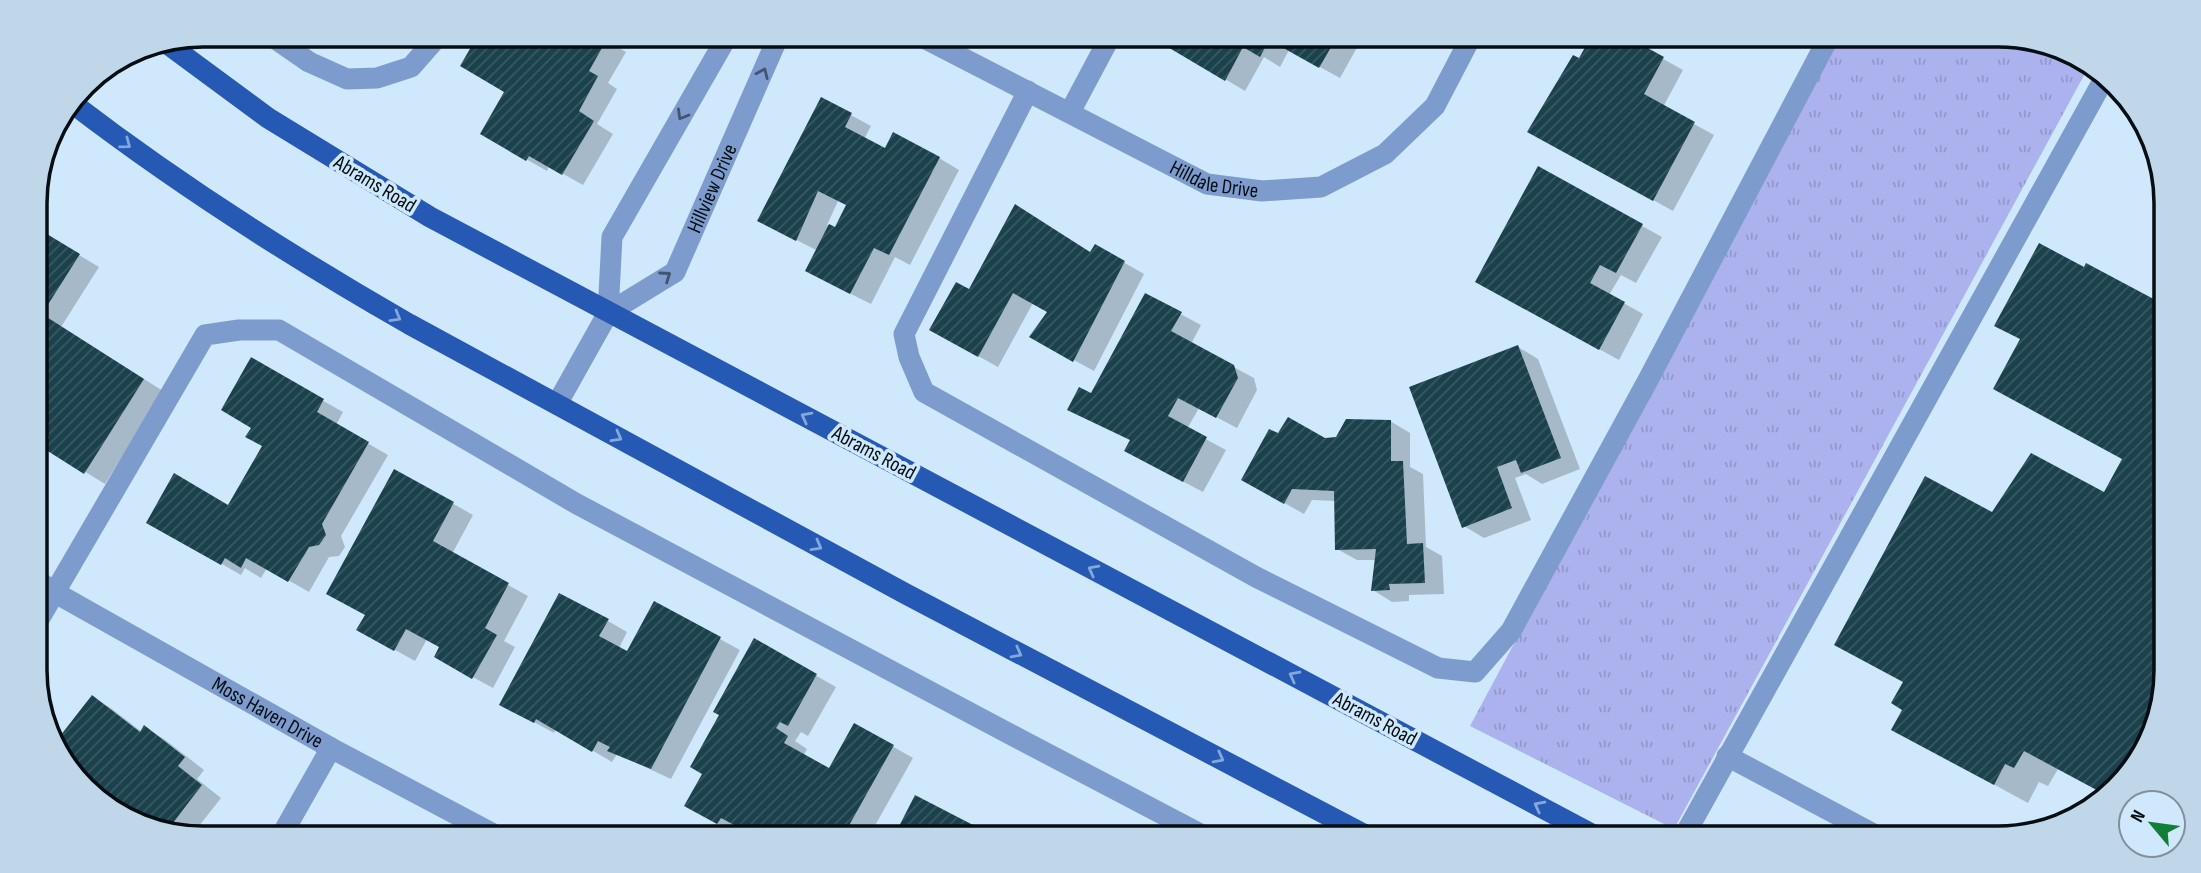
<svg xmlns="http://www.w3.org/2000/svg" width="2201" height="873" font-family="'Sofia Sans Condensed',sans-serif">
	<defs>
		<pattern id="grass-tufts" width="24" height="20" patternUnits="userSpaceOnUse" patternTransform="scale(1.75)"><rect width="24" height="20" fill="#abb2ee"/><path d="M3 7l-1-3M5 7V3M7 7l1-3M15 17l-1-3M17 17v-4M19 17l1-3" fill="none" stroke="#9298cb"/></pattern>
		<pattern id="building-hatch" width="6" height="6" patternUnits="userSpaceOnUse" patternTransform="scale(1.75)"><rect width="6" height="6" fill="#1b414d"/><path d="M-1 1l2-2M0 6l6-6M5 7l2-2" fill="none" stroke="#3a5962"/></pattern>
	</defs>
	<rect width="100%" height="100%" fill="#cfe8fc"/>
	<path fill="url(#grass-tufts)" d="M1839,35H1998L2052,44L2088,68L1674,829L1470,726Z"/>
	<g fill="#0003" fill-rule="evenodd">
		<path d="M480,35H615L611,43L626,52L608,83L617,89L597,124L613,134L583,185L549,166L547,171L482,134L506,91Z"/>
		<path d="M1174,35H1364L1340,78L1289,50L1280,67L1264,57L1245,91L1168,45Z"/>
		<path d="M1594,35H1620L1683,70L1663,107L1714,135L1673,211L1549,142L1580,61Z"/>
		<path d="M1725,35H1753L1747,47Z"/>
		<path d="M821,99L871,126L864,139L886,150L939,158L959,170L910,265L895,257L871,304L827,282L818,251L779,231ZM838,201L848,205L835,229L827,225Z"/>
		<path d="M1539,169L1662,237L1636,283L1621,275L1609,295L1643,314L1619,360L1497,293Z"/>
		<path d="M37,230L99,267L61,327L163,391L105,484L45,447L52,436L37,427L36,233Z"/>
		<path d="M1095,246L1144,274L1094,371L1032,337L1050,312L1033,303L998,367L951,341L969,291L1092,253Z"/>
		<path d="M1145,295L1201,325L1191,344L1254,378L1257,390L1237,428L1199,408L1187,429L1226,450L1203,492L1146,462L1132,441L1091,395Z"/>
		<path d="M2163,306L2157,724L2106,795L2058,769L2048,786L2039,782L2028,803L1927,748L1993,514L2105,495L2124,459Z"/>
		<path d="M1518,347L1538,359L1580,469L1542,484L1526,474L1515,478L1531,520L1484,538L1464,526Z"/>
		<path d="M251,360L343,412L336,425L388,455L341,536L345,547L339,556L329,557L309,592L267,568L261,578L245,568L241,575L149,522L229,507L264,446L253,427Z"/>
		<path d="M1390,421L1410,433V467L1423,474L1426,547L1442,556L1444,594L1409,595V601L1392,602L1373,590L1376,560H1357L1337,549L1336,501L1312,500L1304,514L1243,480L1279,436L1324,440L1338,438Z"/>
		<path d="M395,471L473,515L452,554L528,596L504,641L515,647L493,688L436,657L442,647L427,639L415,661L359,630L367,615Z"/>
		<path d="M654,603L740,650L671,779L617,754L612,762L556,729L554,733L521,715L608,621L627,632L619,648L627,653Z"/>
		<path d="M755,641L836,687L808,736L801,732L795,741L807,749L803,756L830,770L855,725L913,758L868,838H742L686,805L704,773L721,714Z"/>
		<path d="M92,697L112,709L142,732L145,728L164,739L204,770L197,779L221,798L191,836L149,829L76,780L58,742Z"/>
		<path d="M916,798L975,828L992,838H895Z"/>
	</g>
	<g fill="url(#building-hatch)">
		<path d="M478,35H600L607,39L589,71L598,76L579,111L594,121L562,175L529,156L526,161L480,134L504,92L460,66Z"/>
		<path d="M1172,35H1338L1319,68L1269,40L1260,57L1243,47L1225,81L1166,46Z"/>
		<path d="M1592,35H1624L1664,57L1644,94L1695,122L1653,201L1527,132L1573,55L1579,58Z"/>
		<path d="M821,97L852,113L845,127L885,148L893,132L940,157L889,255L874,248L850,294L805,271L829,224L835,227L846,205L818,191L796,241L757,221Z"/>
		<path d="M1538,166L1643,224L1616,273L1600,265L1590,283L1625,302L1599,350L1475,282Z"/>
		<path d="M1015,204L1090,252L1095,244L1125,261L1073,362L1029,337L1047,312L1013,293L978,357L929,330L956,282L969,289Z"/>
		<path d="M37,228L80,254L42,314L144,379L84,474L43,448L49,437L37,429Z"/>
		<path d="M2039,243L2084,267L2086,263L2163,304L2157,724L2106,795L2024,751L2014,768L2005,764L1994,785L1891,730L1902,710L1891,703L1903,682L1834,645L1925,476L1992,512L2031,453L2104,492L2122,459L1993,389L2020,339L1994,326Z"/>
		<path d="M1145,293L1182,312L1171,331L1234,365L1238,378L1216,418L1178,398L1168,416L1207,437L1183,482L1124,451L1130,440L1067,410L1079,387L1091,393Z"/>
		<path d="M1518,345L1561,458L1521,473L1516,460L1497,467L1512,508L1462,528L1409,387Z"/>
		<path d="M251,357L324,399L317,412L369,442L322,524L326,535L319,545L309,547L288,582L246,558L241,568L225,558L221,565L146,523L174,473L228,505L262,446L245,437L251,428L221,410Z"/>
		<path d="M1288,417L1325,438L1336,437L1346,419L1391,420V461H1403L1407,544L1423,543L1425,583L1389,584L1390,590L1371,591L1376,549L1335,550L1334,491L1292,489L1284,504L1241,480L1269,429L1278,433Z"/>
		<path d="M394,469L454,502L433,541L509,583L485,628L497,635L472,679L434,657L439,647L406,629L394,651L356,630L365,615L326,594Z"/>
		<path d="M559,593L609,619L599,636L627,651L654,601L721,637L651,769L607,751L610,747L598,741L592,752L536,719L534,723L499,705Z"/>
		<path d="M754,638L817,674L788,726L780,722L776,728L788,736L784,743L829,768L854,723L894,745L842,838H738L731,834L736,826L721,818L717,824L684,806L702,774L690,767L719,715L713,712Z"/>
		<path d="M92,695L140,732L144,725L185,757L178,766L202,785L166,832L149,829L76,780L57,740Z"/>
		<path d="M915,795L975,826L970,838H893Z"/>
	</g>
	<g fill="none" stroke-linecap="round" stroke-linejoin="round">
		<g stroke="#7e9bcd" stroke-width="21">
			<path d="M270,35L309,62L347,79L377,78L411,67L439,35"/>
			<path id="s1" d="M918,35L1207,184L1262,191L1321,187L1385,154L1435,106L1472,35"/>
			<path d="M1028,91L904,334L909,357L924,392L1256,577L1438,668L1475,672L1511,631L1648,380L1830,35"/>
			<path d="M1070,112L1111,35"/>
			<path id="s2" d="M608,313L675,272L779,35"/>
			<path d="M557,404L608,313L612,237L728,35"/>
			<path id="s3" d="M37,580L54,592L331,748L501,838"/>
			<path d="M38,621L205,335L239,330H279L577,504L1025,742L1208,838"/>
			<path d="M1727,756L1881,838"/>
			<path d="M280,838L331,748"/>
			<path d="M1683,838L2104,79"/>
		</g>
		<g stroke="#2659b3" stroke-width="21">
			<path d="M165,42L268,118L430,217L1599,838"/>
			<path d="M72,103C179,185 292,257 409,324L906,594L1371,838"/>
		</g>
	</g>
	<defs><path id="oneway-chevron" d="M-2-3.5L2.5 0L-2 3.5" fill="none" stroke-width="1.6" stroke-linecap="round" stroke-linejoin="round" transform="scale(1.75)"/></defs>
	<g stroke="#425470">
		<use href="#oneway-chevron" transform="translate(763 73) rotate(-66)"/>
		<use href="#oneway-chevron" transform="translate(682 115) rotate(120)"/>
		<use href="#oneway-chevron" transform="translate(666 276) rotate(-35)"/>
	</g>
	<g stroke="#83a8db">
		<use href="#oneway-chevron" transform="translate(126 144) rotate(37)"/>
		<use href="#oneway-chevron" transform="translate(396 317) rotate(30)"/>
		<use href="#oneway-chevron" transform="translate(806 417) rotate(-152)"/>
		<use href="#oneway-chevron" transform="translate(617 437) rotate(29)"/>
		<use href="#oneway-chevron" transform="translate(817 546) rotate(29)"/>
		<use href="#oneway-chevron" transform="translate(1093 570) rotate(-152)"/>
		<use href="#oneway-chevron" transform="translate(1017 653) rotate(28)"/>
		<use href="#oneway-chevron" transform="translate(1294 676) rotate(-152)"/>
		<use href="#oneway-chevron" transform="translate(1219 758) rotate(28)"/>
		<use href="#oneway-chevron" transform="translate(1539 806) rotate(-152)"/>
	</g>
	<g text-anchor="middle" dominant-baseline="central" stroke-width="7" stroke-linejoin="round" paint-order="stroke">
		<g font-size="21" fill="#060e14" stroke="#cfe8fc">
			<text stroke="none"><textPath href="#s1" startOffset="331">Hilldale Drive</textPath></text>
			<text transform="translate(375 184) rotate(31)">Abrams Road</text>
			<text stroke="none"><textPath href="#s2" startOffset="170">Hillview Drive</textPath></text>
			<text transform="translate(874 453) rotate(28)">Abrams Road</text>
			<text stroke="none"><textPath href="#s3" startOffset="266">Moss Haven Drive</textPath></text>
			<text transform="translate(1375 719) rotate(28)">Abrams Road</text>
		</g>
	</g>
	<path d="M0 0H2201V873H0ZM203 47H1998A156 156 0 0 1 2154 203V670A156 156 0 0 1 1998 826H203A156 156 0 0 1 47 670V203A156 156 0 0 1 203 47Z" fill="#bfd7e9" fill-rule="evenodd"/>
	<path fill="none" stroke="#060e14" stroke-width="3.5" d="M203 47H1998A156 156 0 0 1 2154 203V670A156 156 0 0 1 1998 826H203A156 156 0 0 1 47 670V203A156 156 0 0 1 203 47Z"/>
	<g transform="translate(2152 824) rotate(299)"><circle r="33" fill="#cfe8fc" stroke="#7f919f" stroke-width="2"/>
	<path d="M0-5L12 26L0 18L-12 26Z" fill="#117f35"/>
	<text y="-10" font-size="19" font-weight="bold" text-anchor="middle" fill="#060e14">N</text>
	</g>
</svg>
